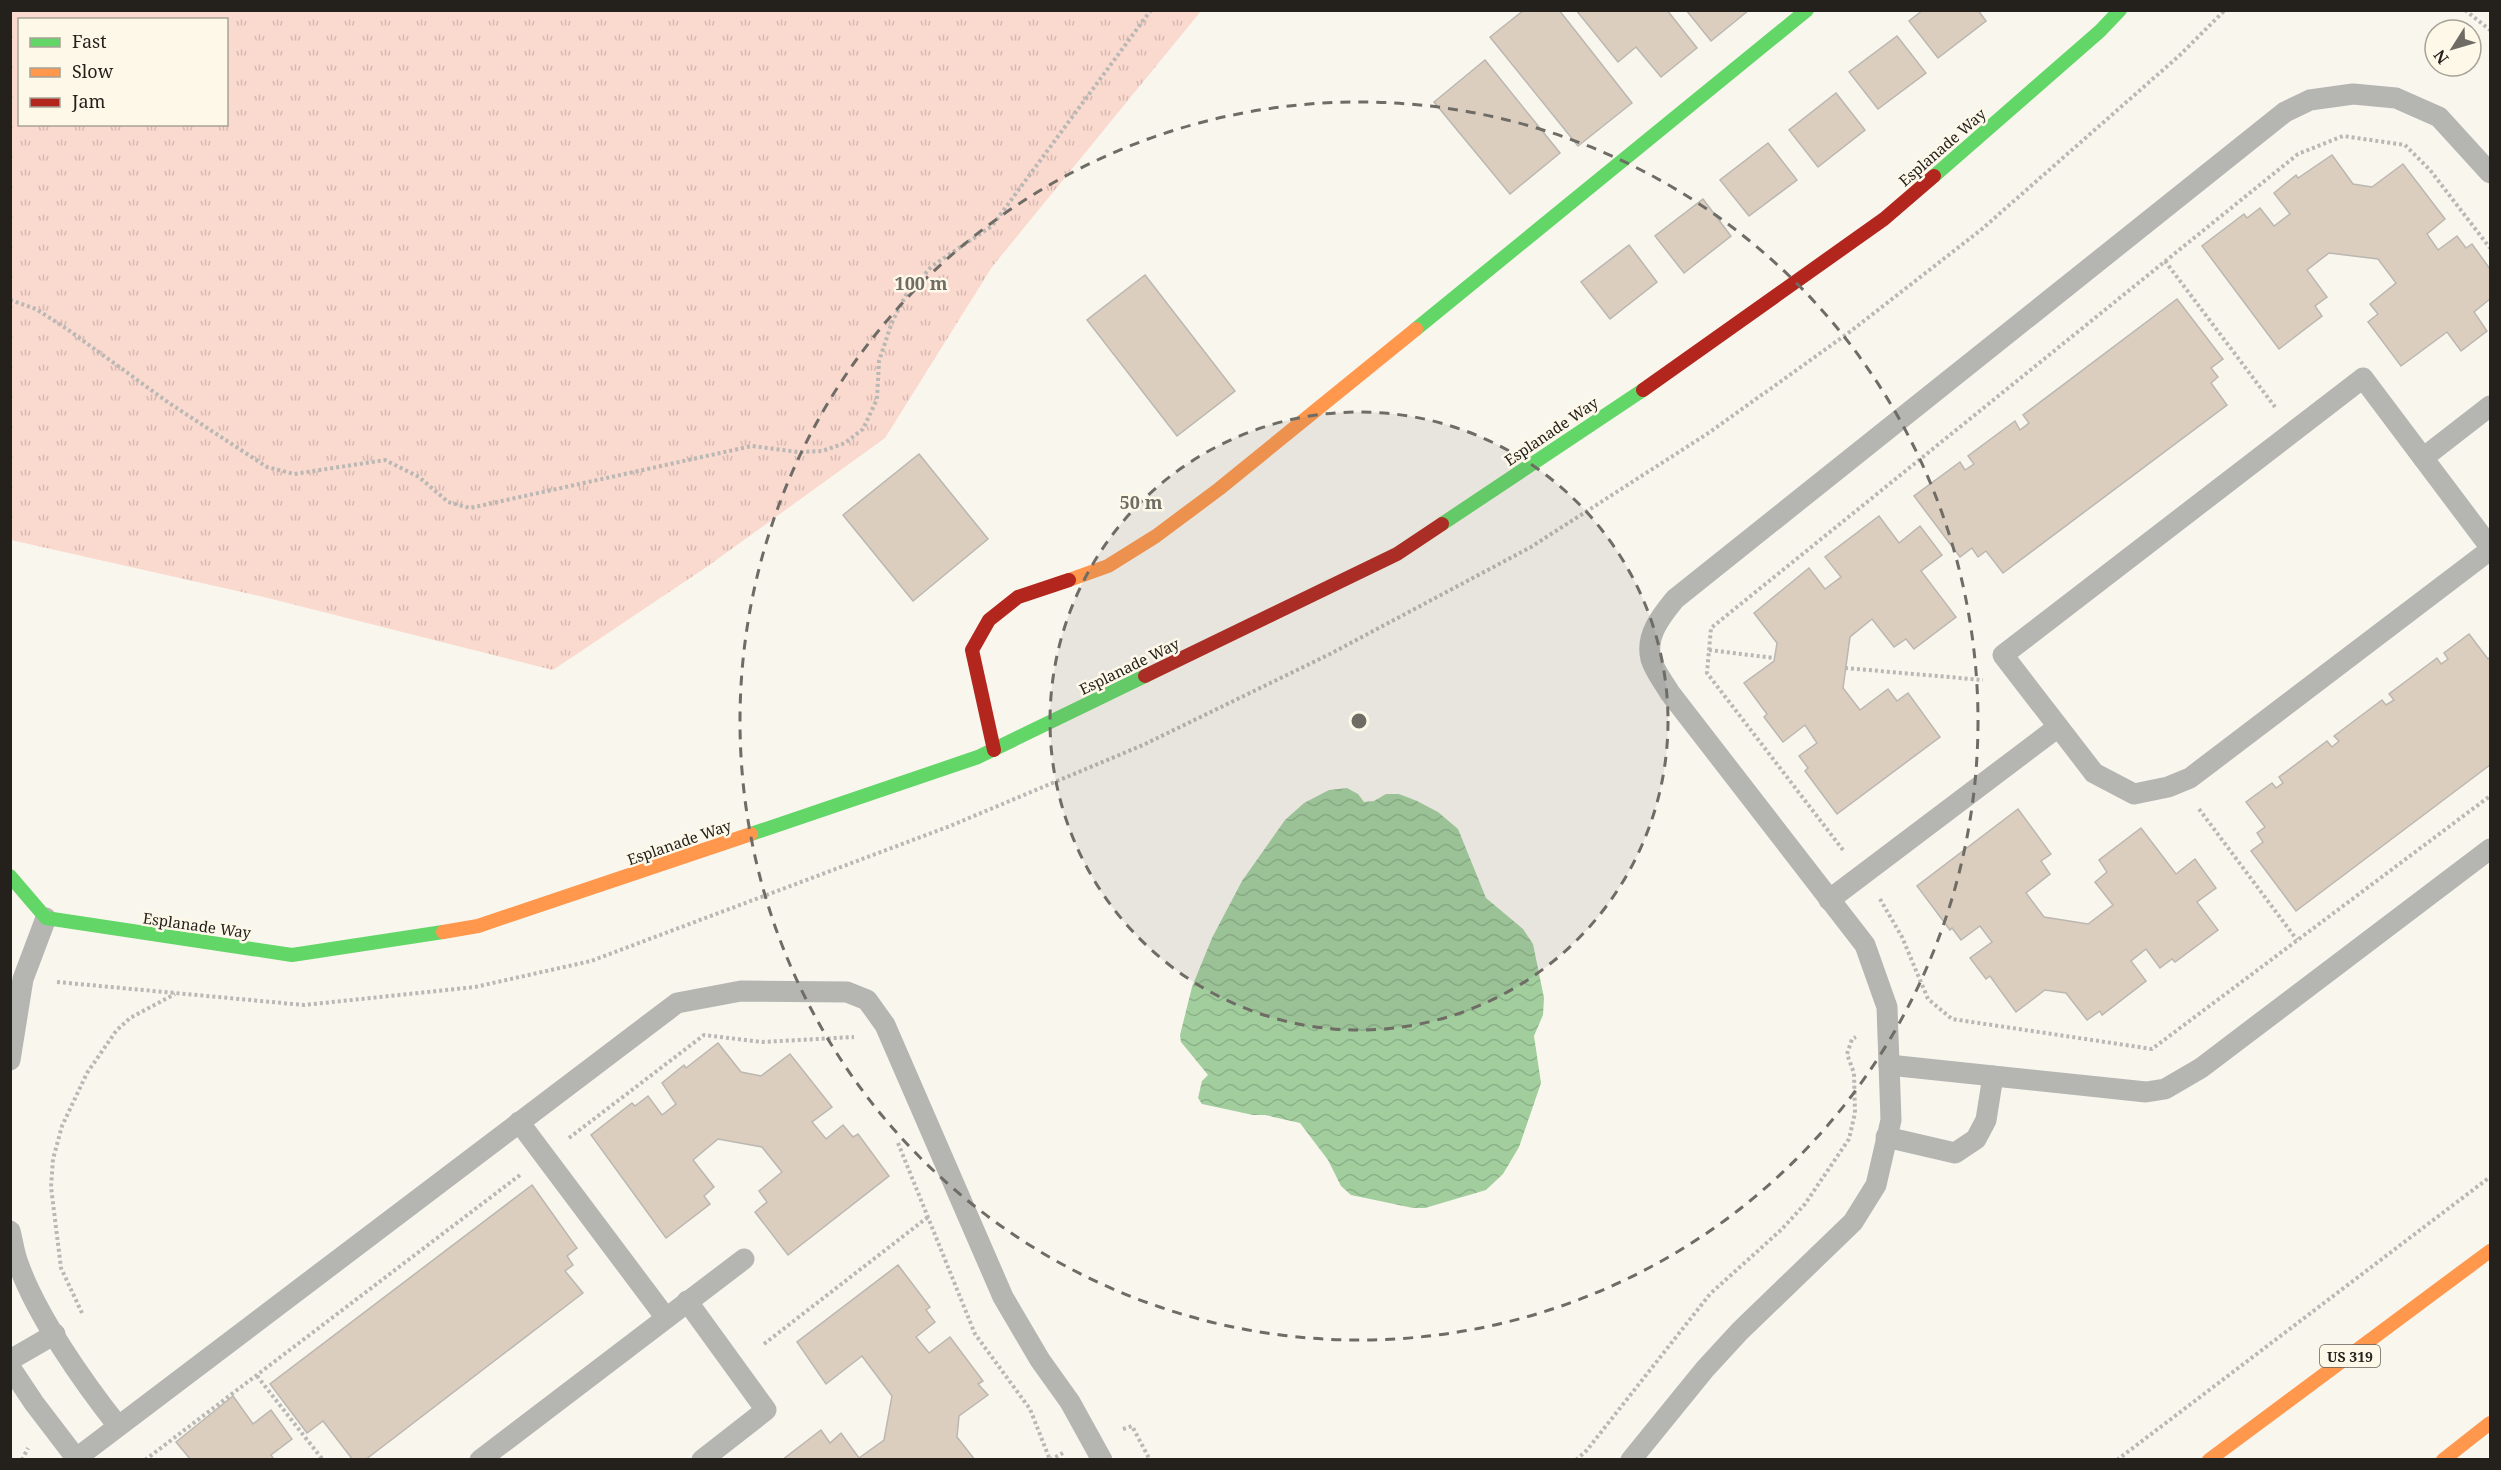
<svg xmlns="http://www.w3.org/2000/svg" width="2501" height="1470" font-family="'Noto Serif',serif">
	<defs>
		<pattern id="grass-tufts" width="24" height="20" patternUnits="userSpaceOnUse" patternTransform="scale(1.5)"><rect width="24" height="20" fill="#fad9cf"/><path d="M3 7l-1-3M5 7V3M7 7l1-3M15 17l-1-3M17 17v-4M19 17l1-3" fill="none" stroke="#d6bab1"/></pattern>
		<pattern id="water-waves" width="16" height="10" patternUnits="userSpaceOnUse" patternTransform="scale(1.5)"><rect width="16" height="10" fill="#a2ce9e"/><path d="M0 5q4-4 8 0t8 0" fill="none" stroke="#8bb188"/></pattern>
	</defs>
	<rect width="100%" height="100%" fill="#f9f6ee"/>
	<path fill="url(#grass-tufts)" fill-rule="evenodd" d="M11,10H1201V11L992,267L885,438L708,566L553,670L268,598L11,540ZM20,20H226V124H20Z"/>
	<path fill="url(#water-waves)" d="M1347,788L1358,794L1364,802L1374,801L1386,794H1399L1417,801L1438,812L1458,829L1486,898L1523,929L1533,944L1544,998L1543,1015L1534,1036L1541,1083L1519,1147L1503,1174L1486,1190L1425,1208H1413L1351,1195L1341,1186L1328,1160L1300,1123L1265,1115H1253L1202,1104L1198,1098L1202,1081L1208,1075L1181,1042L1180,1035L1192,987L1212,938L1242,881L1285,820L1304,803L1329,790Z"/>
	<g fill="#dccebf" stroke="#bbb7b1" stroke-width="1.5">
		<path d="M1524,10H1559L1632,103L1578,146L1490,37Z"/>
		<path d="M1576,10H1667L1697,48L1661,77L1636,47L1618,62Z"/>
		<path d="M1686,10H1749L1711,41Z"/>
		<path d="M1923,10H1978L1986,21L1938,58L1909,21Z"/>
		<path d="M1897,36L1926,73L1878,109L1849,72Z"/>
		<path d="M1485,60L1560,153L1510,194L1434,102Z"/>
		<path d="M1836,93L1865,130L1818,167L1789,130Z"/>
		<path d="M1768,143L1797,180L1749,216L1720,180Z"/>
		<path d="M2332,155L2353,184L2372,187L2403,164L2445,219L2427,234L2438,250L2457,236L2466,248L2472,244L2490,269V299L2474,312L2487,331L2461,351L2447,332L2401,366L2368,322L2378,314L2370,304L2396,283L2378,259L2329,253L2307,270L2327,297L2315,306L2322,316L2279,349L2202,246L2244,214L2247,218L2260,208L2274,226L2290,214L2274,193L2296,175L2298,178Z"/>
		<path d="M1703,199L1731,236L1684,273L1655,236Z"/>
		<path d="M1629,245L1657,282L1610,319L1581,282Z"/>
		<path d="M1145,275L1235,391L1177,436L1087,320Z"/>
		<path d="M2177,299L2223,359L2211,368L2218,377L2211,383L2227,405L2003,573L1986,551L1978,557L1972,548L1960,557L1914,496L1960,462L1965,470L1974,464L1968,456L2015,421L2020,430L2029,423L2023,415Z"/>
		<path d="M919,454L988,539L913,601L843,515Z"/>
		<path d="M1879,516L1899,543L1920,526L1942,555L1921,571L1956,617L1914,649L1906,639L1894,647L1872,619L1850,637L1843,688L1860,710L1888,689L1897,701L1908,693L1940,737L1837,814L1805,771L1808,768L1799,756L1817,743L1805,725L1783,742L1764,717L1767,714L1744,683L1774,661L1777,643L1754,613L1809,568L1825,589L1841,577L1825,557Z"/>
		<path d="M2469,634L2488,659L2490,657V765L2296,911L2251,851L2263,842L2257,833L2265,827L2246,802L2272,783L2276,788L2283,783L2279,777L2327,741L2332,747L2339,741L2334,736L2382,700L2386,705L2394,700L2389,694L2437,658L2441,664L2448,659L2444,653Z"/>
		<path d="M2018,809L2051,854L2041,861L2050,874L2026,893L2044,917L2088,924L2113,905L2095,882L2107,872L2099,860L2141,828L2176,874L2195,859L2216,888L2197,902L2218,930L2175,962L2172,959L2160,968L2146,949L2131,961L2146,981L2102,1015L2100,1011L2087,1020L2066,993L2045,990L2016,1012L1990,976L1986,979L1970,958L1992,942L1980,926L1961,940L1952,928L1950,930L1917,886Z"/>
		<path d="M718,1043L741,1072L761,1076L790,1054L832,1107L812,1122L826,1139L843,1125L853,1137L858,1134L889,1176L788,1255L755,1212L767,1202L759,1191L782,1172L762,1147L718,1139L693,1160L714,1187L704,1196L710,1204L666,1238L591,1135L632,1103L635,1106L648,1096L662,1115L676,1104L662,1083L684,1065L686,1068Z"/>
		<path d="M532,1185L577,1248L567,1256L573,1265L565,1271L583,1293L365,1460H353L323,1421L307,1433L270,1384Z"/>
		<path d="M898,1265L930,1307L926,1310L935,1322L916,1337L929,1353L950,1337L983,1381L978,1384L988,1395L959,1416L957,1437L975,1460H782L821,1430L830,1443L841,1433L859,1458L884,1440L892,1396L862,1356L826,1384L797,1342Z"/>
		<path d="M233,1396L253,1424L271,1410L292,1439L271,1455L274,1460H191L176,1442Z"/>
	</g>
	<g fill="none" stroke-linecap="round" stroke-linejoin="round">
		<g stroke="#b9b8b4" stroke-width="4" stroke-dasharray="3 3" stroke-linecap="butt">
			<path d="M2465,10L2490,30"/>
			<path d="M2165,261L2275,407"/>
			<path d="M10,300L36,309L67,329L169,403L267,467L294,474L385,460L419,477L448,502L470,508L752,446L798,452L822,451L845,443L863,429L877,399L879,361L892,322L906,295L932,266L992,226L1151,10"/>
			<path d="M1709,650L1774,658"/>
			<path d="M1845,668L1983,680"/>
			<path d="M2199,809L2297,940"/>
			<path d="M1843,850L1707,673L1711,628L2298,154L2343,136L2405,145L2430,170L2490,248"/>
			<path d="M1880,899L1902,937L1928,999L1952,1019L2152,1049L2490,796"/>
			<path d="M57,982L304,1005L475,987L591,961L950,826L1143,745L1330,654L1531,547L1710,432L1851,331L1982,229L2180,55L2225,10"/>
			<path d="M569,1138L704,1035L762,1042L854,1037"/>
			<path d="M898,1143L975,1334L1030,1409L1050,1460"/>
			<path d="M82,1313L61,1268L51,1187L53,1159L62,1126L87,1073L116,1031L130,1018L175,994"/>
			<path d="M764,1344L928,1217"/>
			<path d="M257,1376L323,1460"/>
			<path d="M1123,1429L1132,1426L1150,1460"/>
			<path d="M22,1460L28,1448"/>
			<path d="M145,1460L520,1175"/>
			<path d="M1050,1460L1063,1453"/>
			<path d="M1576,1460L1587,1450L1710,1294L1781,1230L1805,1204L1849,1139L1855,1113L1854,1073L1847,1054L1852,1039L1856,1037"/>
			<path d="M2117,1460L2490,1177"/>
		</g>
		<g stroke="#b5b5b2" stroke-width="21">
			<path d="M2423,458L2490,406"/>
			<path d="M2490,547L2363,378L2003,655L2094,773L2134,794L2168,787L2190,778L2490,550"/>
			<path d="M1829,900L2058,727"/>
			<path d="M10,1060L23,979L46,918"/>
			<path d="M1889,1065L2146,1092L2165,1089L2201,1068L2490,849"/>
			<path d="M519,1122L666,1318"/>
			<path d="M1886,1137L1955,1153L1976,1139L1986,1120L1993,1076"/>
			<path d="M10,1231C13,1242 14,1253 18,1263C36,1315 84,1383 118,1426"/>
			<path d="M687,1301L766,1410L702,1460"/>
			<path d="M10,1360L55,1334"/>
			<path d="M10,1367L34,1403L76,1458"/>
			<path d="M74,1460L677,1003L741,991L847,992L867,1000L885,1025L1003,1297L1040,1360L1070,1402L1102,1460"/>
			<path d="M480,1460L744,1259"/>
			<path d="M1631,1460L1705,1369L1740,1331L1853,1222L1876,1185L1891,1120L1887,1007L1865,945L1670,693C1664,683 1654,670 1651,659C1645,636 1661,616 1675,599L2285,112L2310,100L2353,94L2396,98L2439,117L2490,173"/>
		</g>
		<g stroke="#63d668" stroke-width="14">
			<path d="M1934,176L2100,31L2120,10"/>
			<path d="M1416,329L1807,10"/>
			<path d="M1442,524L1643,390"/>
			<path d="M751,834L978,757L1145,676"/>
			<path d="M10,876L46,918L292,955L443,932"/>
		</g>
		<g stroke="#ff974d" stroke-width="14">
			<path d="M1069,580L1108,566L1156,536L1219,489L1416,329"/>
			<path d="M443,932L478,926L751,834"/>
			<path d="M2209,1460L2490,1251"/>
			<path d="M2443,1460L2490,1423"/>
		</g>
		<g stroke="#b3261e" stroke-width="14">
			<path d="M1643,390L1884,219L1934,176"/>
			<path d="M1145,676L1397,554L1442,524"/>
			<path d="M994,750L972,650L989,620L1018,597L1069,580"/>
		</g>
	</g>
	<circle cx="1359" cy="721" r="309" fill="#6f6c66" fill-opacity=".12"/>
	<g fill="none" stroke="#6f6c66" stroke-width="3" stroke-dasharray="10 8">
		<circle cx="1359" cy="721" r="309"/>
		<circle cx="1359" cy="721" r="619"/>
	</g>
	<g text-anchor="middle" dominant-baseline="central" stroke-width="5" stroke-linejoin="round" paint-order="stroke">
		<rect fill="#fef8e9" stroke="#65625a" stroke-width="1.5" x="2320" y="1345" width="60" height="22" rx="4.5"/>
		<g font-size="14" font-weight="bold" fill="#24211c">
			<text x="2350" y="1356">US 319</text>
		</g>
		<g font-size="15" fill="#24211c" stroke="#fef8e9">
			<text transform="translate(1942 147) rotate(-41)">Esplanade Way</text>
			<text transform="translate(1551 431) rotate(-34)">Esplanade Way</text>
			<text transform="translate(1129 666) rotate(-26)">Esplanade Way</text>
			<text transform="translate(679 842) rotate(-19)">Esplanade Way</text>
			<text transform="translate(197 925) rotate(8)">Esplanade Way</text>
		</g>
	</g>
	<circle cx="1359" cy="721" r="9" fill="#6f6c66" stroke="#fef8e9" stroke-width="3"/>
	<g font-size="18" text-anchor="middle" font-weight="bold" fill="#6f6c66" stroke="#fef8e9" stroke-width="5" stroke-linejoin="round" paint-order="stroke">
		<text x="921" y="290">100 m</text>
		<text x="1141" y="509">50 m</text>
	</g>
	<rect width="2501" height="1470" fill="none" stroke="#24211c" stroke-width="24"/>
	<rect x="18" y="18" width="210" height="108" fill="#fef8e9" stroke="#a7a297" stroke-width="1.5"/>
	<rect x="30" y="38" width="30" height="9" fill="#63d668" stroke="#a7a297" stroke-width="1.5"/>
	<text x="72" y="48" font-size="18" fill="#24211c">Fast</text>
	<rect x="30" y="68" width="30" height="9" fill="#ff974d" stroke="#a7a297" stroke-width="1.5"/>
	<text x="72" y="78" font-size="18" fill="#24211c">Slow</text>
	<rect x="30" y="98" width="30" height="9" fill="#b3261e" stroke="#a7a297" stroke-width="1.5"/>
	<text x="72" y="108" font-size="18" fill="#24211c">Jam</text>
	<g transform="translate(2453 48) rotate(233)"><circle r="28" fill="#fef8e9" stroke="#a7a297" stroke-width="1.5"/>
	<path d="M0-4.5L10 22L0 15L-10 22Z" fill="#6f6c66"/>
	<text y="-9" font-size="16" font-weight="bold" text-anchor="middle" fill="#24211c">N</text>
	</g>
</svg>
